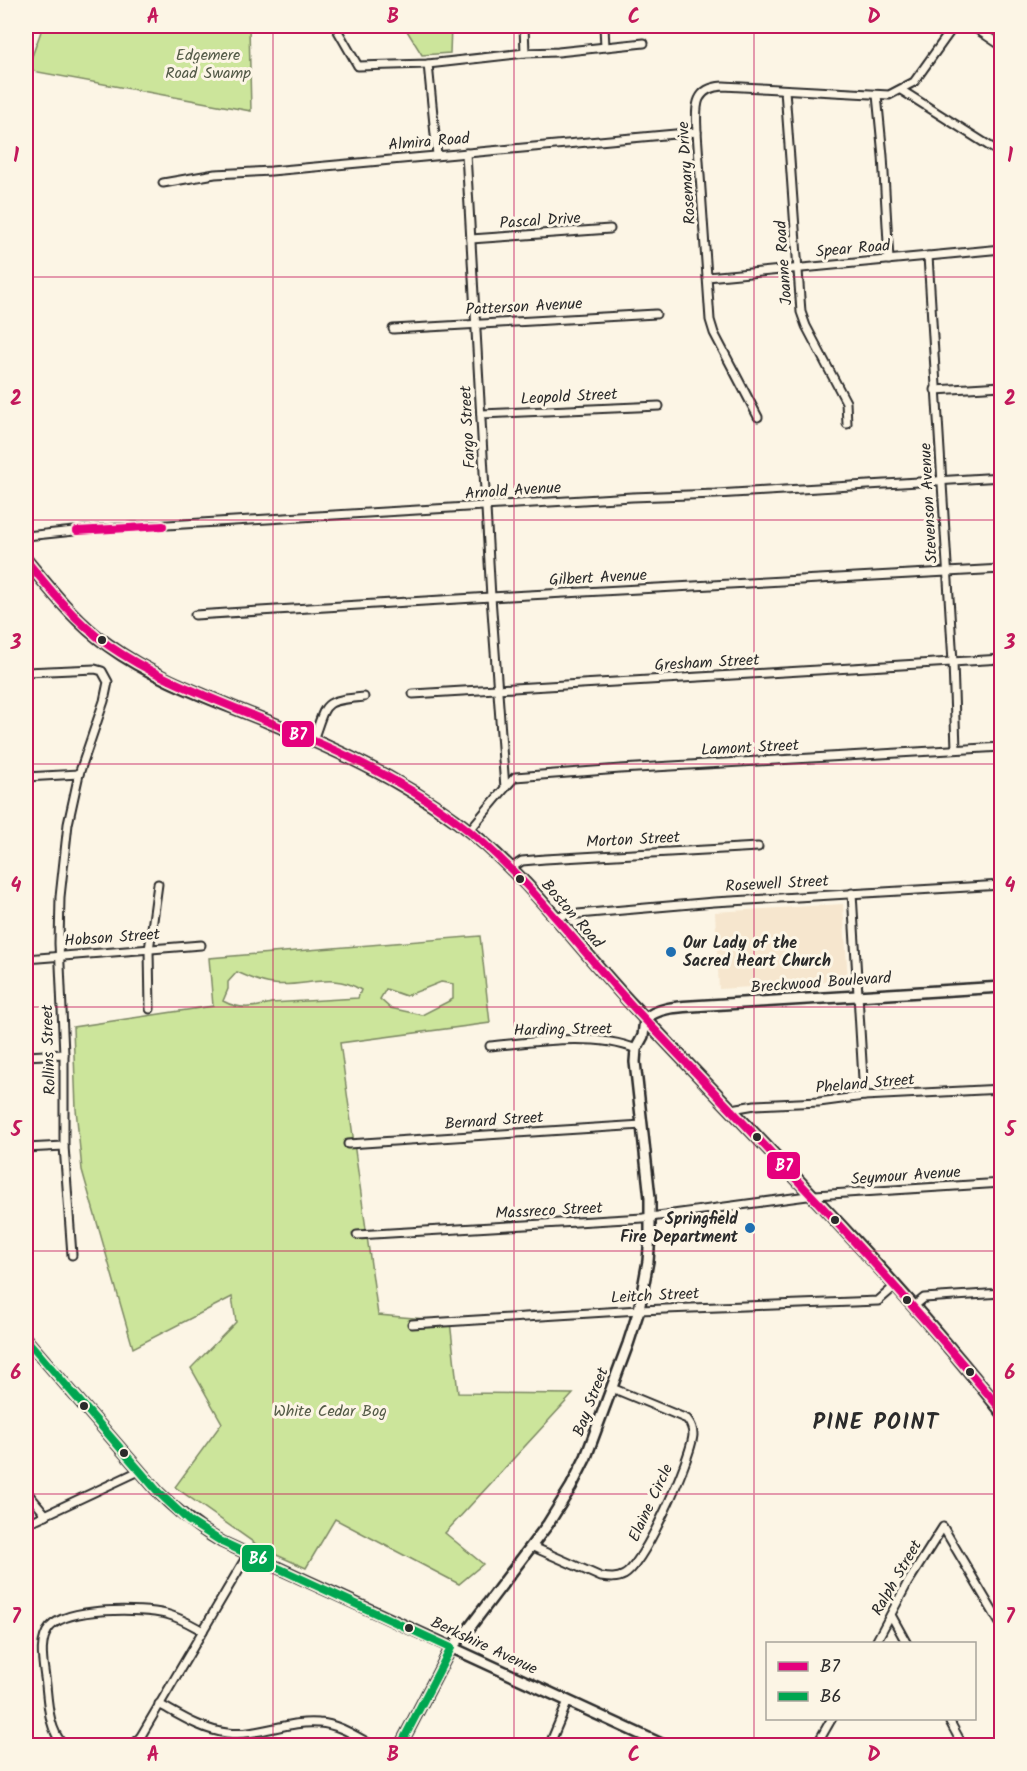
<svg xmlns="http://www.w3.org/2000/svg" width="1027" height="1771" font-family="Kalam,sans-serif">
	<rect width="100%" height="100%" fill="#fcf5e5"/>
	<filter id="ink" filterUnits="userSpaceOnUse"><feTurbulence type="fractalNoise" baseFrequency=".0167" numOctaves="2"/><feDisplacementMap in="SourceGraphic" scale="12" xChannelSelector="R" yChannelSelector="G"/><feConvolveMatrix kernelMatrix="1 2 1 2 8 2 1 2 1" color-interpolation-filters="sRGB"/></filter>
	<g filter="url(#ink)">
		<path fill="#f6e6ce" d="M843,904L848,981L719,989L715,912Z"/>
		<g fill="#cce59b" stroke="#7c8863" stroke-width="1.5" fill-rule="evenodd">
			<path d="M43,26H249L251,111L27,70Z"/>
			<path d="M404,26H451L450,53L422,55Z"/>
			<path d="M480,936L490,1023L340,1043L378,1315L450,1321L458,1393L573,1394L445,1533L483,1564L459,1584L335,1519L306,1568L263,1549L175,1487L222,1423L191,1368L236,1322L232,1297L133,1348L82,1170L76,1109L73,1027L213,1006L209,958ZM237,972C248,977 261,983 273,984C304,988 332,971 361,990L358,998L271,1003C254,1008 239,1010 223,1001L228,989V982ZM441,982L453,984V999L422,1015L390,1008L380,999L386,989L406,996Z"/>
		</g>
		<g fill="none" stroke-linecap="round" stroke-linejoin="round">
			<defs>
				<g id="minor">
					<path d="M335,26L358,66L428,64L525,53L558,52L644,43"/>
					<path d="M524,26L525,53"/>
					<path d="M604,26L605,47"/>
					<path d="M972,26L1002,46"/>
					<path d="M428,64L437,155"/>
					<path d="M785,90L801,312L806,326L846,402L847,424"/>
					<path d="M901,90L1002,154"/>
					<path d="M877,95L883,156L889,260"/>
					<path d="M466,153L491,597L505,788L469,831"/>
					<path d="M163,183L215,174L271,171L697,132"/>
					<path d="M471,239L610,229"/>
					<path d="M928,256L953,662L956,749"/>
					<path d="M707,277L1002,249"/>
					<path d="M393,329L656,314"/>
					<path d="M935,390L1002,386"/>
					<path d="M481,414L659,406"/>
					<path d="M758,417L714,333L710,320L697,132C696,108 693,88 723,86L889,95L914,82L954,26"/>
					<path d="M26,536L84,530L632,497L716,494L1002,477"/>
					<path d="M195,615L491,597L1002,569"/>
					<path d="M26,672L95,669L102,671L108,682L104,701L79,774L68,824L60,897L59,943L64,1054V1146L72,1255"/>
					<path d="M413,694L1002,659"/>
					<path d="M313,740C327,702 321,701 364,697"/>
					<path d="M26,777L79,774"/>
					<path d="M505,788L515,777L620,769L1002,747"/>
					<path d="M511,868L522,861L545,859L758,847"/>
					<path d="M852,893L864,1096"/>
					<path d="M555,916L714,902L1002,885"/>
					<path d="M26,959L201,945"/>
					<path d="M150,1009L149,950L158,884"/>
					<path d="M490,1046C532,1042 597,1032 636,1049"/>
					<path d="M26,1056L64,1054"/>
					<path d="M732,1109L755,1105L819,1102L864,1096L1002,1089"/>
					<path d="M348,1144L642,1125"/>
					<path d="M26,1148L64,1146"/>
					<path d="M357,1235L643,1218L815,1195L1002,1183"/>
					<path d="M913,1307L924,1298L1002,1293"/>
					<path d="M412,1324L639,1310L878,1301L894,1287"/>
					<path d="M26,1491L46,1515"/>
					<path d="M26,1524L139,1471"/>
					<path d="M531,1546L601,1577C609,1578 617,1579 624,1575C644,1565 691,1458 693,1435C693,1428 691,1424 687,1419L612,1388"/>
					<path d="M891,1615L907,1644"/>
					<path d="M875,1644L907,1584L943,1527L1002,1627"/>
					<path d="M159,1704C181,1716 202,1730 227,1733C258,1737 288,1720 319,1723C339,1724 357,1737 374,1746"/>
					<path d="M948,1718L963,1746"/>
					<path d="M64,1746C49,1730 48,1705 46,1685C44,1667 37,1642 50,1627C68,1607 141,1608 166,1614C179,1617 192,1625 203,1631"/>
					<path d="M133,1746L141,1736L248,1554"/>
					<path d="M549,1746L568,1701"/>
					<path d="M816,1746L832,1718"/>
				</g>
				<g id="secondary">
					<path d="M26,1339L159,1493C178,1512 198,1528 222,1542L666,1746"/>
					<path d="M400,1746L451,1648L467,1631L548,1524L571,1487L586,1457L628,1344L639,1310L648,1261L650,1236V1198L635,1062L636,1049L643,1036L645,1019C658,1008 675,1007 692,1006L1002,987"/>
					<path d="M990,1746L1002,1743"/>
				</g>
				<path id="primary" d="M26,560C51,590 75,622 108,645C156,680 214,699 269,722C334,748 398,778 455,820C525,871 574,943 633,1006C757,1139 888,1268 1002,1412"/>
			</defs>
			<use href="#minor" stroke="#2b2b2b" stroke-width="11"/>
			<use href="#secondary" stroke="#2b2b2b" stroke-width="14"/>
			<use href="#primary" stroke="#2b2b2b" stroke-width="15"/>
			<use href="#minor" stroke="#fcf5e5" stroke-width="7"/>
			<use href="#secondary" stroke="#fcf5e5" stroke-width="9"/>
			<use href="#primary" stroke="#fddf80" stroke-width="10"/>
			<defs>
				<g id="bus-1">
					<path d="M77,531L163,526"/>
					<path d="M26,560C51,591 76,622 108,645C154,677 206,696 257,717C326,745 395,775 455,820C526,873 577,947 637,1011C761,1142 887,1271 1002,1411"/>
				</g>
				<path id="bus-2" d="M26,1339L159,1493L189,1521L222,1542L451,1648L400,1746"/>
			</defs>
			<use href="#bus-1" stroke="#fcf5e5" stroke-width="12"/>
			<use href="#bus-2" stroke="#fcf5e5" stroke-width="12"/>
			<use href="#bus-1" stroke="#e5007d" stroke-width="8"/>
			<use href="#bus-2" stroke="#00a651" stroke-width="8"/>
		</g>
	</g>
	<path fill="none" stroke="#c2185b" stroke-width="1.5" stroke-opacity="0.55" d="M273,26V1746M514,26V1746M754,26V1746M26,277H1002M26,520H1002M26,764H1002M26,1007H1002M26,1251H1002M26,1494H1002"/>
	<g fill="#2b2b2b" stroke="#fcf5e5" stroke-width="2">
		<circle cx="102" cy="640" r="5"/>
		<circle cx="520" cy="879" r="5"/>
		<circle cx="757" cy="1137" r="5"/>
		<circle cx="835" cy="1220" r="5"/>
		<circle cx="907" cy="1300" r="5"/>
		<circle cx="970" cy="1372" r="5"/>
		<circle cx="84" cy="1406" r="5"/>
		<circle cx="124" cy="1453" r="5"/>
		<circle cx="409" cy="1628" r="5"/>
	</g>
	<g fill="#1f6fb2" stroke="#fcf5e5" stroke-width="2">
		<circle cx="671" cy="952" r="6"/>
		<circle cx="750" cy="1228" r="6"/>
	</g>
	<g text-anchor="middle" dominant-baseline="central" stroke-width="6" stroke-linejoin="round" paint-order="stroke">
		<g font-size="16" fill="#535a47" stroke="#fcf5e5">
			<text x="208" y="55">Edgemere<tspan x="208" dy="18">Road Swamp</tspan></text>
			<text x="330" y="1411">White Cedar Bog</text>
		</g>
		<g font-size="16" fill="#2b2b2b" stroke="#fcf5e5">
			<text transform="translate(429 142) rotate(-5)">Almira Road</text>
			<text transform="translate(687 173) rotate(-94)">Rosemary Drive</text>
			<text transform="translate(540 221) rotate(-4)">Pascal Drive</text>
			<text transform="translate(853 249) rotate(-5)">Spear Road</text>
			<text transform="translate(784 263) rotate(-94)">Joanne Road</text>
			<text transform="translate(524 307) rotate(-3)">Patterson Avenue</text>
			<text transform="translate(569 397) rotate(-3)">Leopold Street</text>
			<text transform="translate(468 427) rotate(-93)">Fargo Street</text>
			<text transform="translate(513 491) rotate(-4)">Arnold Avenue</text>
			<text transform="translate(929 503) rotate(-93)">Stevenson Avenue</text>
			<text transform="translate(598 578) rotate(-3)">Gilbert Avenue</text>
			<text transform="translate(707 663) rotate(-3)">Gresham Street</text>
			<text transform="translate(750 748) rotate(-3)">Lamont Street</text>
			<text transform="translate(633 840) rotate(-3)">Morton Street</text>
			<text transform="translate(777 884) rotate(-3)">Rosewell Street</text>
			<text transform="translate(572 914) rotate(49)">Boston Road</text>
			<text transform="translate(112 938) rotate(-4)">Hobson Street</text>
			<text transform="translate(821 983) rotate(-4)">Breckwood Boulevard</text>
			<text transform="translate(563 1030) rotate(-1)">Harding Street</text>
			<text transform="translate(49 1050) rotate(-92)">Rollins Street</text>
			<text transform="translate(865 1084) rotate(-5)">Pheland Street</text>
			<text transform="translate(494 1121) rotate(-4)">Bernard Street</text>
			<text transform="translate(906 1176) rotate(-4)">Seymour Avenue</text>
			<text transform="translate(549 1211) rotate(-3)">Massreco Street</text>
			<text transform="translate(655 1296) rotate(-3)">Leitch Street</text>
			<text transform="translate(591 1402) rotate(-69)">Bay Street</text>
			<text transform="translate(651 1503) rotate(-65)">Elaine Circle</text>
			<text transform="translate(897 1578) rotate(-60)">Ralph Street</text>
			<text transform="translate(484 1646) rotate(25)">Berkshire Avenue</text>
		</g>
		<g font-size="16" font-weight="bold" fill="#2b2b2b" stroke="#fcf5e5" text-anchor="start">
			<text x="683" y="943">Our Lady of the<tspan x="683" dy="18">Sacred Heart Church</tspan></text>
			<text x="738" y="1219" text-anchor="end">Springfield<tspan x="738" dy="18">Fire Department</tspan></text>
		</g>
		<g font-size="22" font-weight="bold" letter-spacing="1.5" fill="#2b2b2b" stroke="#fcf5e5">
			<text x="876" y="1423">PINE POINT</text>
		</g>
	</g>
	<g stroke="#fcf5e5" stroke-width="2">
		<rect x="281" y="720" width="34" height="28" rx="6" fill="#e5007d"/>
		<rect x="766" y="1151" width="35" height="29" rx="6" fill="#e5007d"/>
		<rect x="241" y="1544" width="34" height="29" rx="6" fill="#00a651"/>
	</g>
	<g font-size="16" text-anchor="middle" font-weight="bold" fill="#fff">
		<text x="298" y="740">B7</text>
		<text x="784" y="1171">B7</text>
		<text x="258" y="1564">B6</text>
	</g>
	<rect width="1027" height="1771" fill="none" stroke="#fcf5e5" stroke-width="66"/>
	<rect x="766" y="1642" width="210" height="78" fill="#fcf5e5" stroke="#a8a49b" stroke-width="1.5"/>
	<rect x="778" y="1662" width="30" height="9" fill="#e5007d" stroke="#a8a49b" stroke-width="1.5"/>
	<text x="820" y="1672" font-size="18" fill="#2b2b2b">B7</text>
	<rect x="778" y="1692" width="30" height="9" fill="#00a651" stroke="#a8a49b" stroke-width="1.5"/>
	<text x="820" y="1702" font-size="18" fill="#2b2b2b">B6</text>
	<rect x="33" y="33" width="961" height="1705" fill="none" stroke="#c2185b" stroke-width="2"/>
	<g font-size="20" text-anchor="middle" font-weight="bold" fill="#c2185b">
		<text x="153" y="23">A</text>
		<text x="393" y="23">B</text>
		<text x="634" y="23">C</text>
		<text x="874" y="23">D</text>
		<text x="16" y="162">1</text>
		<text x="1010" y="162">1</text>
		<text x="16" y="405">2</text>
		<text x="1010" y="405">2</text>
		<text x="16" y="649">3</text>
		<text x="1010" y="649">3</text>
		<text x="16" y="892">4</text>
		<text x="1010" y="892">4</text>
		<text x="16" y="1136">5</text>
		<text x="1010" y="1136">5</text>
		<text x="16" y="1379">6</text>
		<text x="1010" y="1379">6</text>
		<text x="16" y="1623">7</text>
		<text x="1010" y="1623">7</text>
		<text x="153" y="1761">A</text>
		<text x="393" y="1761">B</text>
		<text x="634" y="1761">C</text>
		<text x="874" y="1761">D</text>
	</g>
</svg>
